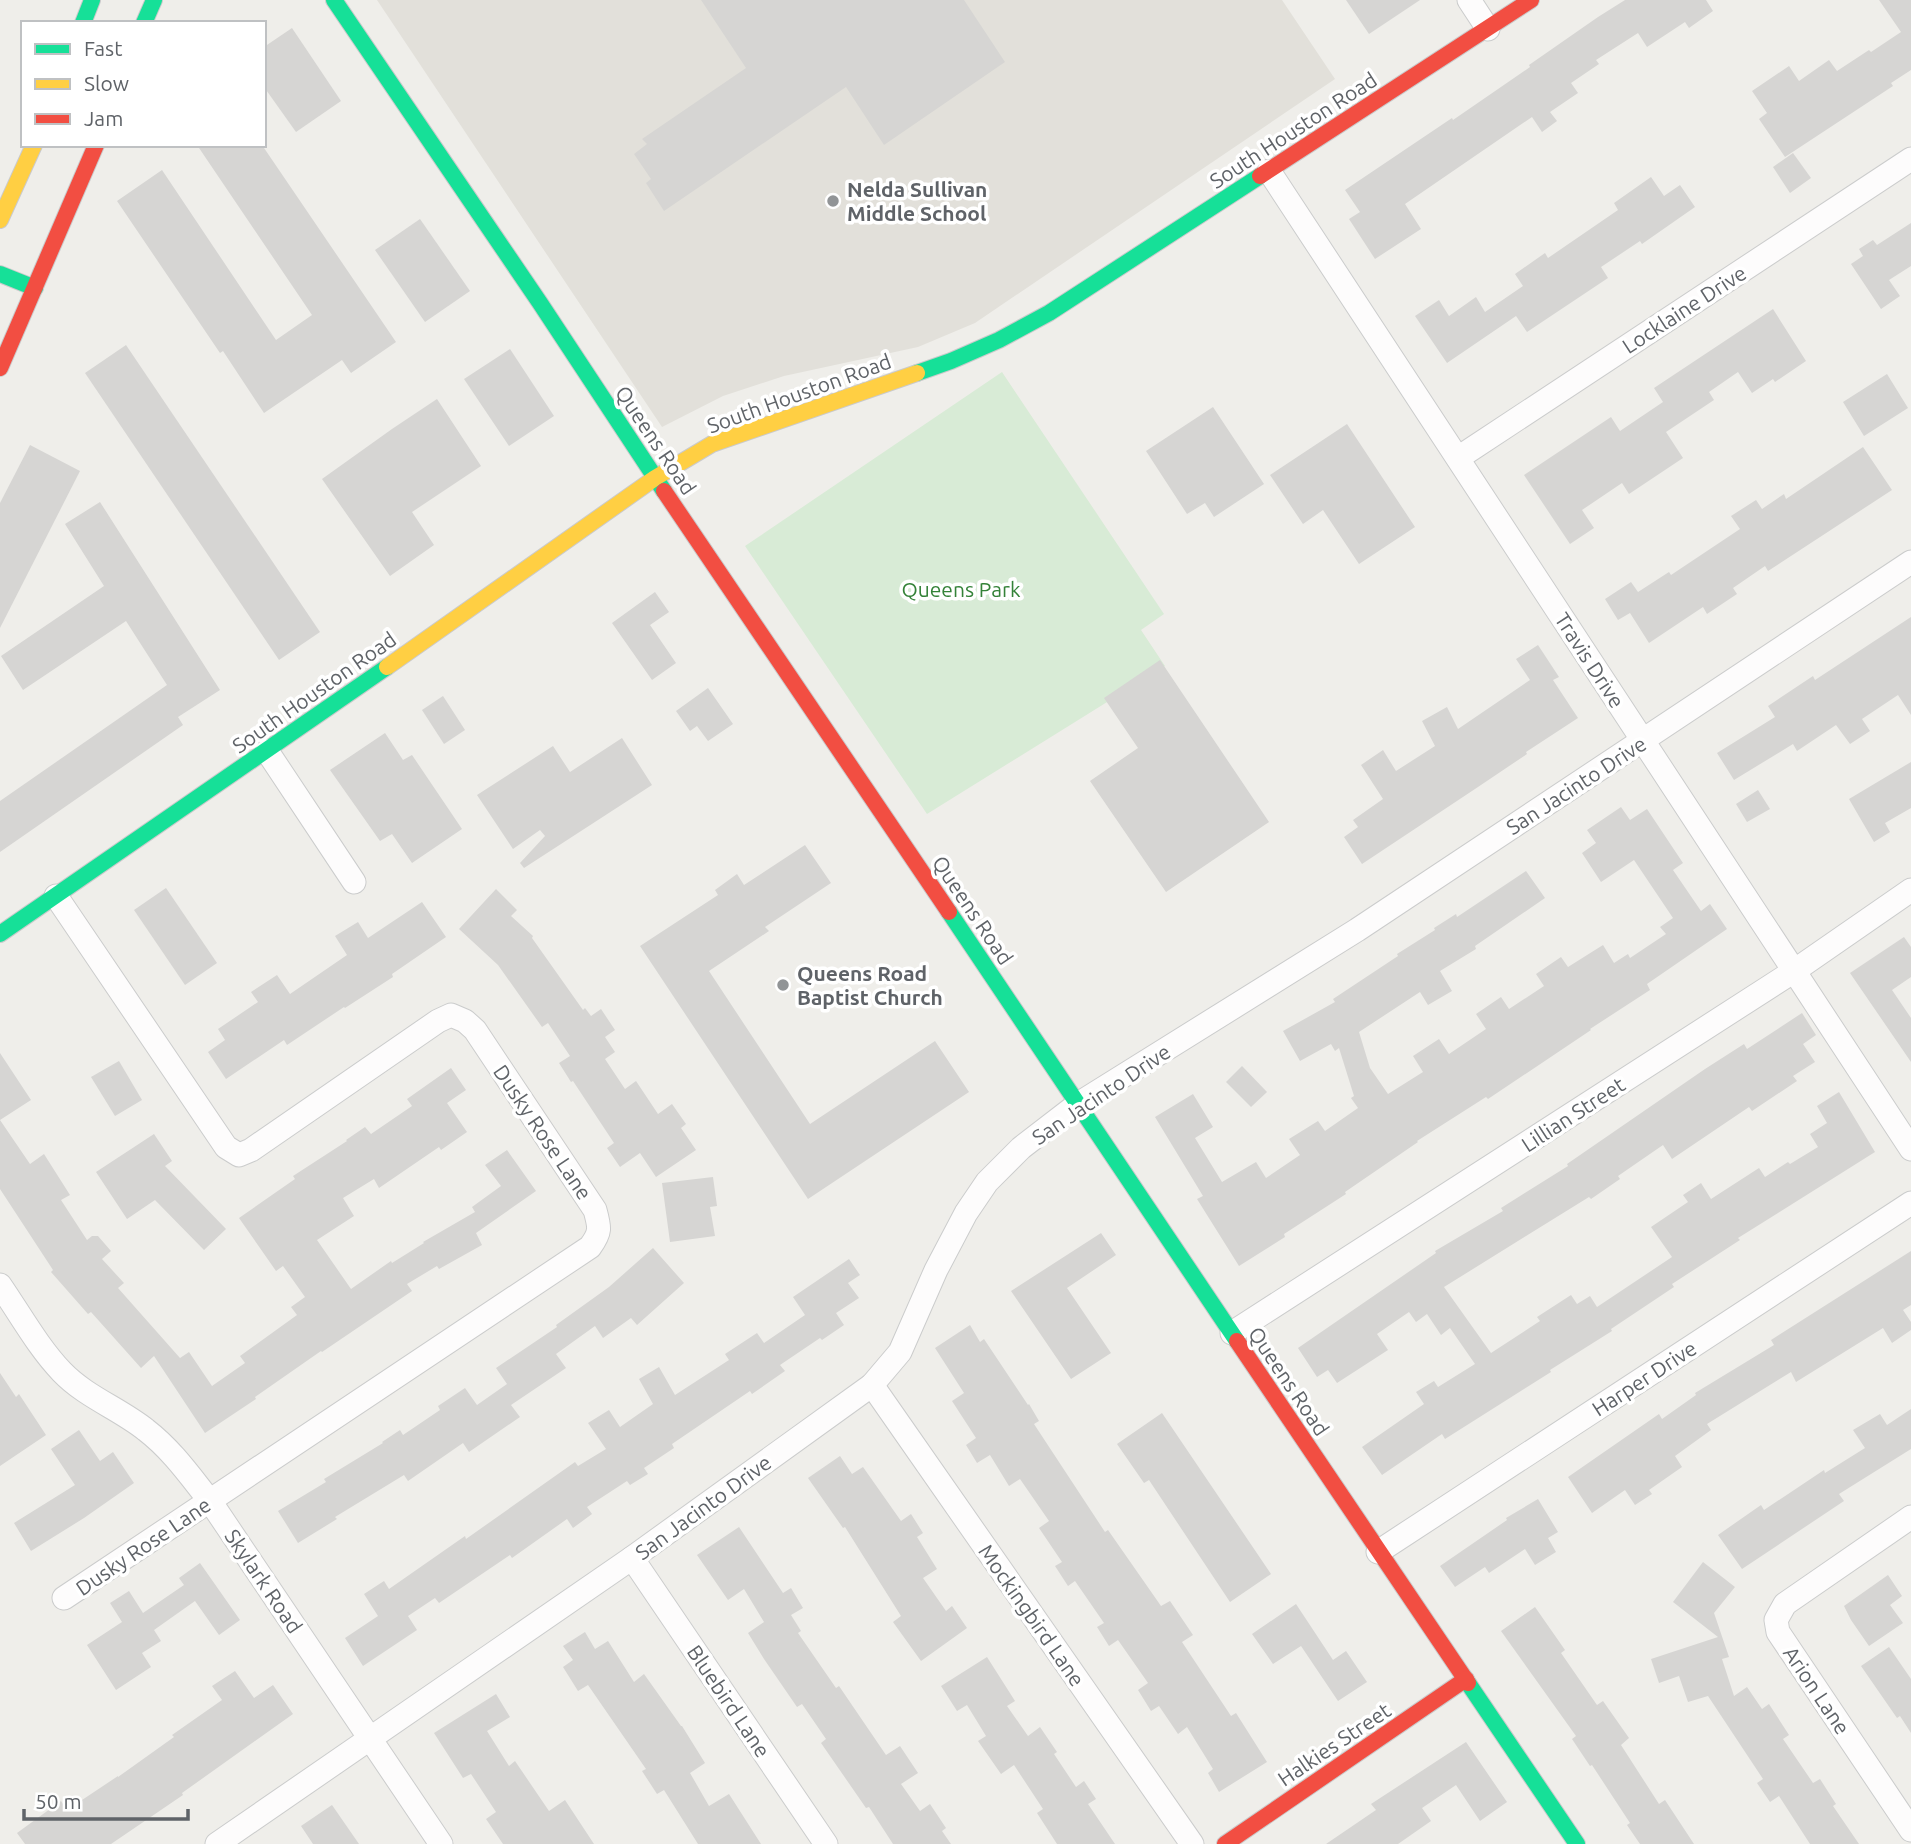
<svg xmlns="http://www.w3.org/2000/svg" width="1911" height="1844" font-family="Ubuntu,sans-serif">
	<rect width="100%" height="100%" fill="#efeeea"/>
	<path fill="#e2e0da" d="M377,0H1282L1335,79L975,323L918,347L784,376L723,396L662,427Z"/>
	<path fill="#d8ebd6" d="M1002,372L1164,614L1141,630L1165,666L927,814L745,546Z"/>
	<g fill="#d6d5d3">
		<path d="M701,0H964L1005,62L884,145L846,87L664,211L646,183L651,179L634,154L647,144L642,139L746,68Z"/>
		<path d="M1346,0H1420L1369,34Z"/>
		<path d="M1625,0H1706L1713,11L1689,28L1685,22L1647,47L1638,33L1596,60L1599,64L1571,83L1578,93L1550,112L1557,121L1542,132L1532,117L1405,204L1421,229L1375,259L1349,219L1360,212L1345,190L1452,118L1453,120L1530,67L1529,65L1598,17Z"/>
		<path d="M1879,0H1911V70L1891,83L1893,86L1785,157L1759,119L1767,113L1752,91L1789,66L1799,81L1829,60L1837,71L1869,50L1871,52L1901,32Z"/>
		<path d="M292,28L341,101L296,132L264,87V47Z"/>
		<path d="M197,145H262L396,342L351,373L342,360L264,413L223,351L220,353L117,201L162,170L276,340L312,315Z"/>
		<path d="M1793,153L1811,178L1790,193L1773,167Z"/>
		<path d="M1651,177L1664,196L1680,185L1695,207L1642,244L1640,241L1601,267L1608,278L1527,332L1516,316L1447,363L1415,316L1439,300L1449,316L1476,297L1485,312L1523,286L1515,274L1545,253L1548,258L1618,210L1614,203Z"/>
		<path d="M420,219L470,291L425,322L375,250Z"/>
		<path d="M1911,223V266L1889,280L1900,296L1881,309L1851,264L1863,256L1859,249L1873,240L1877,245Z"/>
		<path d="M1773,309L1806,361L1775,382L1773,379L1752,393L1738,372L1709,392L1714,400L1666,432L1683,458L1629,494L1622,483L1582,510L1594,528L1570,544L1524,475L1611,417L1620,431L1663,402L1654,388Z"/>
		<path d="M126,345L320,632L279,660L85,373Z"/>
		<path d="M510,349L554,416L509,446L464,379Z"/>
		<path d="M1887,374L1908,408L1864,436L1843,402Z"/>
		<path d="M437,399L481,466L412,512L434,545L390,576L322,479L392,429Z"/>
		<path d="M1213,407L1264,484L1214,517L1205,503L1187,514L1146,451Z"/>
		<path d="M1347,424L1415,527L1359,564L1323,510L1303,524L1270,475Z"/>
		<path d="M30,445L80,471L0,628V503Z"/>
		<path d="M1863,447L1892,490L1768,571L1765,566L1733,588L1737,594L1707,614L1703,607L1649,643L1630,613L1618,620L1605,599L1631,582L1638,592L1669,572L1671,575L1740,529L1731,516L1756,500L1762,509L1784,494L1786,499Z"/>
		<path d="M100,502L220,690L178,717L183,725L0,852V801L167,685L126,621L23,690L1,656L104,586L65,524Z"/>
		<path d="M655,592L669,612L650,625L676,663L652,680L612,623Z"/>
		<path d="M1911,617V715L1898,695L1862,719L1870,731L1850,744L1836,725L1797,751L1793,744L1734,780L1717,753L1775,717L1768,706L1813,676L1815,680Z"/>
		<path d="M1538,645L1559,677L1553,680L1578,718L1526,752L1527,754L1478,787L1362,864L1344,837L1358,827L1353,820L1383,799L1361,765L1383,750L1396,771L1435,746L1422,721L1447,707L1458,729L1530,680L1516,659Z"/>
		<path d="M1160,660L1269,822L1166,892L1090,781L1138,748L1104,698Z"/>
		<path d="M708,688L733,724L708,741L697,726L690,731L676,711Z"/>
		<path d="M443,696L465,730L444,744L422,710Z"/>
		<path d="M385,733L403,760L412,755L462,829L412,863L392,834L380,841L330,770Z"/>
		<path d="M622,738L652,785L524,868L520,863L545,836L540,830L513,849L477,795L553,746L570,772Z"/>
		<path d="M1911,762V808L1885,823L1890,832L1874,842L1849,799Z"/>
		<path d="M1758,790L1770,809L1747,822L1736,804Z"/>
		<path d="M1621,807L1630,820L1647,809L1683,863L1673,870L1701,911L1710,904L1727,929L1647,984L1650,990L1590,1029L1591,1030L1488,1099L1486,1097L1417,1141L1418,1142L1345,1192L1346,1194L1284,1234L1285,1237L1239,1266L1197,1199L1203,1196L1155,1117L1193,1094L1213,1127L1195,1138L1222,1182L1256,1162L1266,1178L1300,1155L1289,1139L1318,1121L1325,1131L1358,1108L1351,1098L1354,1096L1339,1048L1335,1051L1331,1044L1300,1061L1283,1031L1335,1002L1333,999L1398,956L1397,954L1435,930L1434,928L1456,914L1457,917L1526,871L1545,898L1475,946L1476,949L1440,971L1452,991L1428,1005L1420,992L1359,1032L1370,1068L1388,1094L1423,1072L1413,1056L1439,1039L1449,1054L1486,1029L1476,1014L1501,997L1509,1009L1544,986L1536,974L1561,957L1568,967L1603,945L1614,963L1628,954L1630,958L1666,934L1660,927L1673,918L1634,860L1601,882L1582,853L1596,843L1587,830Z"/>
		<path d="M805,845L831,883L765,927L769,931L709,971L810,1124L935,1041L969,1092L808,1199L640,946L718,895L715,890L737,874L744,885Z"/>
		<path d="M166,888L217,963L185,985L134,910Z"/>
		<path d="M496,889L517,910L511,916L533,936L532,938L583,1010L585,1008L591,1016L601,1009L615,1030L605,1037L615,1052L605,1059L625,1089L636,1081L658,1114L672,1104L686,1124L681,1128L696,1150L656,1177L640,1153L620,1167L607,1148L614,1143L573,1081L571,1082L559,1063L570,1056L548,1023L542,1027L498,965L459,929Z"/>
		<path d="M422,902L446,937L392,974L393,977L345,1008L344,1007L287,1045L284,1040L226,1079L208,1052L225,1040L218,1029L258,1002L251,992L277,975L290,994L347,955L335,936L358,922L368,938Z"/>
		<path d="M1904,937L1911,947V977L1892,990L1911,1018V1062L1850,973Z"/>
		<path d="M1802,1013L1816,1035L1803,1044L1815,1062L1793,1076L1797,1081L1752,1111L1749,1107L1672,1159L1663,1145L1618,1176L1620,1179L1591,1199L1589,1197L1444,1287L1491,1353L1540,1321L1537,1317L1571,1295L1577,1304L1590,1296L1597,1307L1672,1257L1651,1227L1688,1202L1683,1195L1701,1183L1711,1199L1759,1168L1765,1177L1788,1162L1790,1164L1818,1147L1810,1134L1827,1123L1817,1106L1839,1092L1875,1152L1738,1238L1740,1240L1672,1284L1674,1287L1611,1329L1612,1331L1550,1370L1551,1372L1445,1439L1442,1434L1382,1475L1362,1447L1424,1404L1416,1392L1434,1381L1438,1387L1475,1364L1450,1328L1441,1335L1427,1314L1416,1322L1409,1312L1377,1334L1388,1350L1337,1383L1328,1370L1317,1377L1298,1348L1436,1253L1435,1251L1503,1211L1501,1208L1568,1166L1567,1164L1705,1069L1744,1044L1747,1049Z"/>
		<path d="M0,1053L31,1100L0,1120L30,1164L44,1154L70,1195L61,1200L87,1240L92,1236H98L111,1251L102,1259L124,1283L118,1288L180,1358L189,1352L212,1386L245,1363L240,1356L297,1315L291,1307L305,1297L283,1266L276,1271L239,1218L295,1179L293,1176L347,1141L346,1140L365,1127L371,1134L412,1106L407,1099L451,1068L466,1090L447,1103L467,1132L441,1150L439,1147L379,1188L374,1179L343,1198L354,1216L317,1240L351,1289L391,1261L392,1263L424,1243L423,1242L475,1212L472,1207L501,1186L485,1165L507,1150L536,1191L476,1233L482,1245L439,1269L437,1266L407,1284L412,1291L322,1352L321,1351L255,1397L256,1399L205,1433L154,1356L141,1368L91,1312L88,1314L51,1272L53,1270L0,1189Z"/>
		<path d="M119,1061L142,1100L115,1116L91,1077Z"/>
		<path d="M1242,1066L1267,1092L1251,1107L1226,1082Z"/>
		<path d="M154,1134L172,1161L165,1166L226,1229L204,1250L155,1200L127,1219L96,1172Z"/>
		<path d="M713,1177L717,1206L710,1207L715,1236L670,1242L662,1183Z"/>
		<path d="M1101,1233L1116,1255L1067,1288L1111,1353L1071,1379L1011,1291Z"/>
		<path d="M653,1248L684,1283L637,1325L631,1318L603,1338L595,1326L556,1354L566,1368L511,1405L520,1417L469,1452L463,1443L408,1481L404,1475L335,1517L337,1519L298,1543L278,1511L326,1482L324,1479L383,1443L382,1442L400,1430L403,1435L440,1410L438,1406L465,1388L477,1405L507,1384L496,1368L557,1327L556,1325L609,1287Z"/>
		<path d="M1911,1251V1305L1903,1310L1911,1322V1330L1892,1343L1883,1328L1796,1382L1791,1372L1707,1424L1711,1430L1675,1456L1682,1467L1649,1490L1652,1494L1635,1505L1625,1490L1592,1513L1568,1477L1659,1414L1662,1419L1696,1395L1695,1393L1774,1345L1771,1340Z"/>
		<path d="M849,1259L860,1275L848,1283L859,1298L836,1313L844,1325L822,1340L820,1338L780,1365L785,1371L752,1394L750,1391L672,1444L674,1448L644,1468L648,1474L630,1485L627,1481L587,1507L592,1514L573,1528L567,1519L512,1558L510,1555L439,1603L435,1598L408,1616L417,1630L363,1666L345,1638L378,1616L364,1594L384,1581L389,1589L465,1536L466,1539L575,1462L578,1466L606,1449L588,1423L609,1410L620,1427L653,1404L639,1379L659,1367L675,1395L729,1360L725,1354L757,1333L764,1343L805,1315L793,1297Z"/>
		<path d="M970,1325L980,1342L984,1339L1028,1405L1029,1404L1039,1421L1034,1424L1105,1532L1108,1530L1161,1606L1170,1601L1193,1635L1182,1642L1231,1716L1236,1713L1267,1762L1219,1792L1208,1773L1213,1769L1187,1727L1178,1734L1159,1706L1151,1711L1138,1690L1148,1683L1118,1640L1109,1646L1097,1627L1104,1623L1075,1581L1068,1586L1055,1566L1062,1562L1039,1528L1049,1521L1020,1479L1009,1486L990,1455L977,1463L966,1445L976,1438L952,1401L964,1393L935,1348Z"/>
		<path d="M0,1373L16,1397L19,1394L46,1435L0,1466Z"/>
		<path d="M1911,1409V1449L1839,1494L1844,1501L1742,1569L1718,1535L1761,1505L1764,1510L1824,1470L1825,1473L1865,1448L1853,1430L1880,1414L1887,1425Z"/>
		<path d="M1162,1413L1271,1574L1230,1602L1149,1480L1144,1483L1117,1444Z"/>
		<path d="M79,1430L100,1461L113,1452L134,1483L84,1518L31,1551L14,1523L75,1485L51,1449Z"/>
		<path d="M840,1456L852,1474L863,1467L901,1521L911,1514L923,1533L917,1537L937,1569L923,1578L946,1611L952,1606L967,1628L921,1661L893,1622L901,1616L845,1527L843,1528L808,1478Z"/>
		<path d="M1538,1499L1558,1532L1548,1538L1556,1552L1535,1565L1525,1549L1489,1573L1485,1567L1455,1587L1440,1566L1507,1520L1506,1518Z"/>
		<path d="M739,1527L783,1593L791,1588L803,1608L791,1615L801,1631L798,1633L836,1688L839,1686L886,1755L900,1746L918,1773L901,1784L920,1811L930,1804L946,1828L942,1831L951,1844H893L869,1807L866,1808L821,1743L826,1739L802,1704L797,1707L764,1659L748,1633L764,1622L744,1589L728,1600L697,1555Z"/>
		<path d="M1703,1562L1735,1587L1714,1613L1729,1657L1722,1659L1734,1696L1747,1687L1762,1709L1769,1704L1789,1735L1783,1739L1813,1783L1820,1779L1836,1804L1833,1806L1859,1844H1810L1779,1796L1770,1802L1757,1783L1763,1779L1708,1696L1688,1702L1679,1676L1659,1683L1651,1659L1718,1637L1673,1602Z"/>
		<path d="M200,1563L240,1620L219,1635L195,1601L154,1630L161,1641L142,1653L151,1667L116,1690L87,1645L122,1622L110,1603L129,1591L143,1613L184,1585L179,1578Z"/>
		<path d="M1888,1575L1902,1596L1890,1605L1903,1623L1869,1646L1851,1620L1844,1606Z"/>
		<path d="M1296,1604L1333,1660L1346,1651L1367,1682L1338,1701L1301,1646L1273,1664L1252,1634Z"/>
		<path d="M1535,1607L1565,1650L1561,1653L1597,1705L1603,1701L1629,1738L1621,1745L1659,1804L1665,1800L1694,1844H1640L1627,1825L1630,1823L1592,1765L1590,1766L1572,1739L1576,1736L1501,1631Z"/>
		<path d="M585,1632L595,1649L608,1641L634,1682L644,1674L681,1726H682L705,1763L690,1773L709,1806L729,1794L761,1844H698L664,1790L657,1794L642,1771L646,1769L588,1685L578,1691L563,1667L573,1660L563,1646Z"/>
		<path d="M1889,1647L1911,1679V1733L1900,1716L1897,1718L1861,1666Z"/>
		<path d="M987,1657L1015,1701L1007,1706L1028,1736L1040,1727L1057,1752L1054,1754L1076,1787L1084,1781L1096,1799L1088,1804L1115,1844H1057L1037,1813L1043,1809L1014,1765L1001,1774L978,1741L986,1736L967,1705L957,1711L941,1686Z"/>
		<path d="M235,1671L254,1698L273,1685L293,1714L182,1793L183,1795L111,1844H25L17,1833L61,1801L67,1810L118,1776V1777L174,1737L172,1735L222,1700L212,1686Z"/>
		<path d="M496,1694L510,1717L487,1731L509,1766L515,1761L549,1811L565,1800L594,1844H503L486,1819L496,1812L471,1774L463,1778L434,1733Z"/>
		<path d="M1466,1742L1507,1802L1480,1821L1456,1785L1422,1808L1431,1821L1398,1844H1326L1376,1810L1371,1804Z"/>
		<path d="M332,1805L359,1844H313L301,1826Z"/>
	</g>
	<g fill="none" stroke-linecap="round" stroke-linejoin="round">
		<defs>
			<g id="street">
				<path d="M1469,0L1488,29"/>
				<path d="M1269,171L1911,1149"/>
				<path d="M1458,458L1911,159"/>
				<path d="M267,751L354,882"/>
				<path d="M56,896L226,1147L239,1155L251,1150L438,1021L451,1015L465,1021L475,1030L595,1210C600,1228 601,1232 590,1247L64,1598"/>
				<path d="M0,1285C20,1314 38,1347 62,1372C86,1397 120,1409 146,1430C172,1450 190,1476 210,1501L441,1844"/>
				<path d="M1232,1333L1794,971L1911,890"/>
				<path d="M872,1385L1192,1844"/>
				<path d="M1911,1517L1785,1604L1776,1620L1778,1632L1911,1830"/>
				<path d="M1378,1552L1911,1203"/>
				<path d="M632,1558L826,1844"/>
				<path d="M217,1844L632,1558L872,1385L900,1352L936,1270L966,1213L987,1182L1021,1148L1078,1104L1357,930L1911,562"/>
			</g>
			<g id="fast">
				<path d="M334,0L540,303L664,491"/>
				<path d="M83,23L92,0"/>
				<path d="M144,23L154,0"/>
				<path d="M0,274L35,288"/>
				<path d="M917,373L951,361L999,340L1049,313L1260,176"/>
				<path d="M949,912L1237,1341"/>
				<path d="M0,934L387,667"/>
				<path d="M1468,1683L1577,1844"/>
			</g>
			<g id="slow">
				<path d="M0,220L34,145"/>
				<path d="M387,667L655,478L712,444L917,373"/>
			</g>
			<g id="jam">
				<path d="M1260,176L1531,0"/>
				<path d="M0,368L96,145"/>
				<path d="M664,491L949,912"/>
				<path d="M1237,1341L1468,1683"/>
				<path d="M1225,1844L1466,1679"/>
			</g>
		</defs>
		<use href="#street" stroke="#cbcccc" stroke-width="25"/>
		<use href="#fast" stroke="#cacacb" stroke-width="18"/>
		<use href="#slow" stroke="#cacacb" stroke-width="18"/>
		<use href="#jam" stroke="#cacacb" stroke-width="18"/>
		<use href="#street" stroke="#fdfcfc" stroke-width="23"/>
		<use href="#fast" stroke="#16e098" stroke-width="16"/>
		<use href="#slow" stroke="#ffcf43" stroke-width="16"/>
		<use href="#jam" stroke="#f24e42" stroke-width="16"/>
	</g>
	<g fill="#919496" stroke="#fff" stroke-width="2.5">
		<circle cx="833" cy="201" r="7"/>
		<circle cx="783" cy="985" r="7"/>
	</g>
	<g text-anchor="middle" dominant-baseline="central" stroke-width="7" stroke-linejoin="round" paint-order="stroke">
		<g font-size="21" fill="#5f6368" stroke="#fff">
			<text transform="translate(1293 130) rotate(-33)">South Houston Road</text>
			<text transform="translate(1684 309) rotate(-33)">Locklaine Drive</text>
			<text transform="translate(799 393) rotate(-20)">South Houston Road</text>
			<text transform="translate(656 440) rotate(56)">Queens Road</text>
			<text transform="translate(1590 660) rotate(57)">Travis Drive</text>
			<text transform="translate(314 692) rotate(-35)">South Houston Road</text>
			<text transform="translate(1576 785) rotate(-33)">San Jacinto Drive</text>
			<text transform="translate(973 910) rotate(56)">Queens Road</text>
			<text transform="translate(1101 1094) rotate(-34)">San Jacinto Drive</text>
			<text transform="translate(1573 1114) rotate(-33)">Lillian Street</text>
			<text transform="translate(543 1132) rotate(56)">Dusky Rose Lane</text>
			<text transform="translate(1644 1378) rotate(-33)">Harper Drive</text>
			<text transform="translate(1289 1381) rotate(56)">Queens Road</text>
			<text transform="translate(703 1507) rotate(-36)">San Jacinto Drive</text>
			<text transform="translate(143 1546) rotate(-34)">Dusky Rose Lane</text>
			<text transform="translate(264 1581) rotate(56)">Skylark Road</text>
			<text transform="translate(1032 1615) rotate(55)">Mockingbird Lane</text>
			<text transform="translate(1817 1690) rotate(56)">Arion Lane</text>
			<text transform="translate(729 1701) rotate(56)">Bluebird Lane</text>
			<text transform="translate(1334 1744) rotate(-34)">Halkies Street</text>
		</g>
		<g font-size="21" font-weight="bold" fill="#5f6368" stroke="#fff" text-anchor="start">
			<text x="847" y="189">Nelda Sullivan<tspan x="847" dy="24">Middle School</tspan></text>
			<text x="797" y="973">Queens Road<tspan x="797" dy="24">Baptist Church</tspan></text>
		</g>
		<g font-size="21" fill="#348238" stroke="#fff">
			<text x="961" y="589">Queens Park</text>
		</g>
	</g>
	<rect x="21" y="21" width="245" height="126" fill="#ffffff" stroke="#bfc1c3" stroke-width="2"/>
	<rect x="35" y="44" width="35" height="10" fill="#16e098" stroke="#bfc1c3" stroke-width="2"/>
	<text x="84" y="56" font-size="21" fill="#5f6368">Fast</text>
	<rect x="35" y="79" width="35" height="10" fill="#ffcf43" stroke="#bfc1c3" stroke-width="2"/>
	<text x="84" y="91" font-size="21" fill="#5f6368">Slow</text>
	<rect x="35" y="114" width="35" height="10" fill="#f24e42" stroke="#bfc1c3" stroke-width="2"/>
	<text x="84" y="126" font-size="21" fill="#5f6368">Jam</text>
	<path d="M24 1809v10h164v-10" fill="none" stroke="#5f6368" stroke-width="3.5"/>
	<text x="35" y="1809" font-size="21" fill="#5f6368" stroke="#ffffff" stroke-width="5" paint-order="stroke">50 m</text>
</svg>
